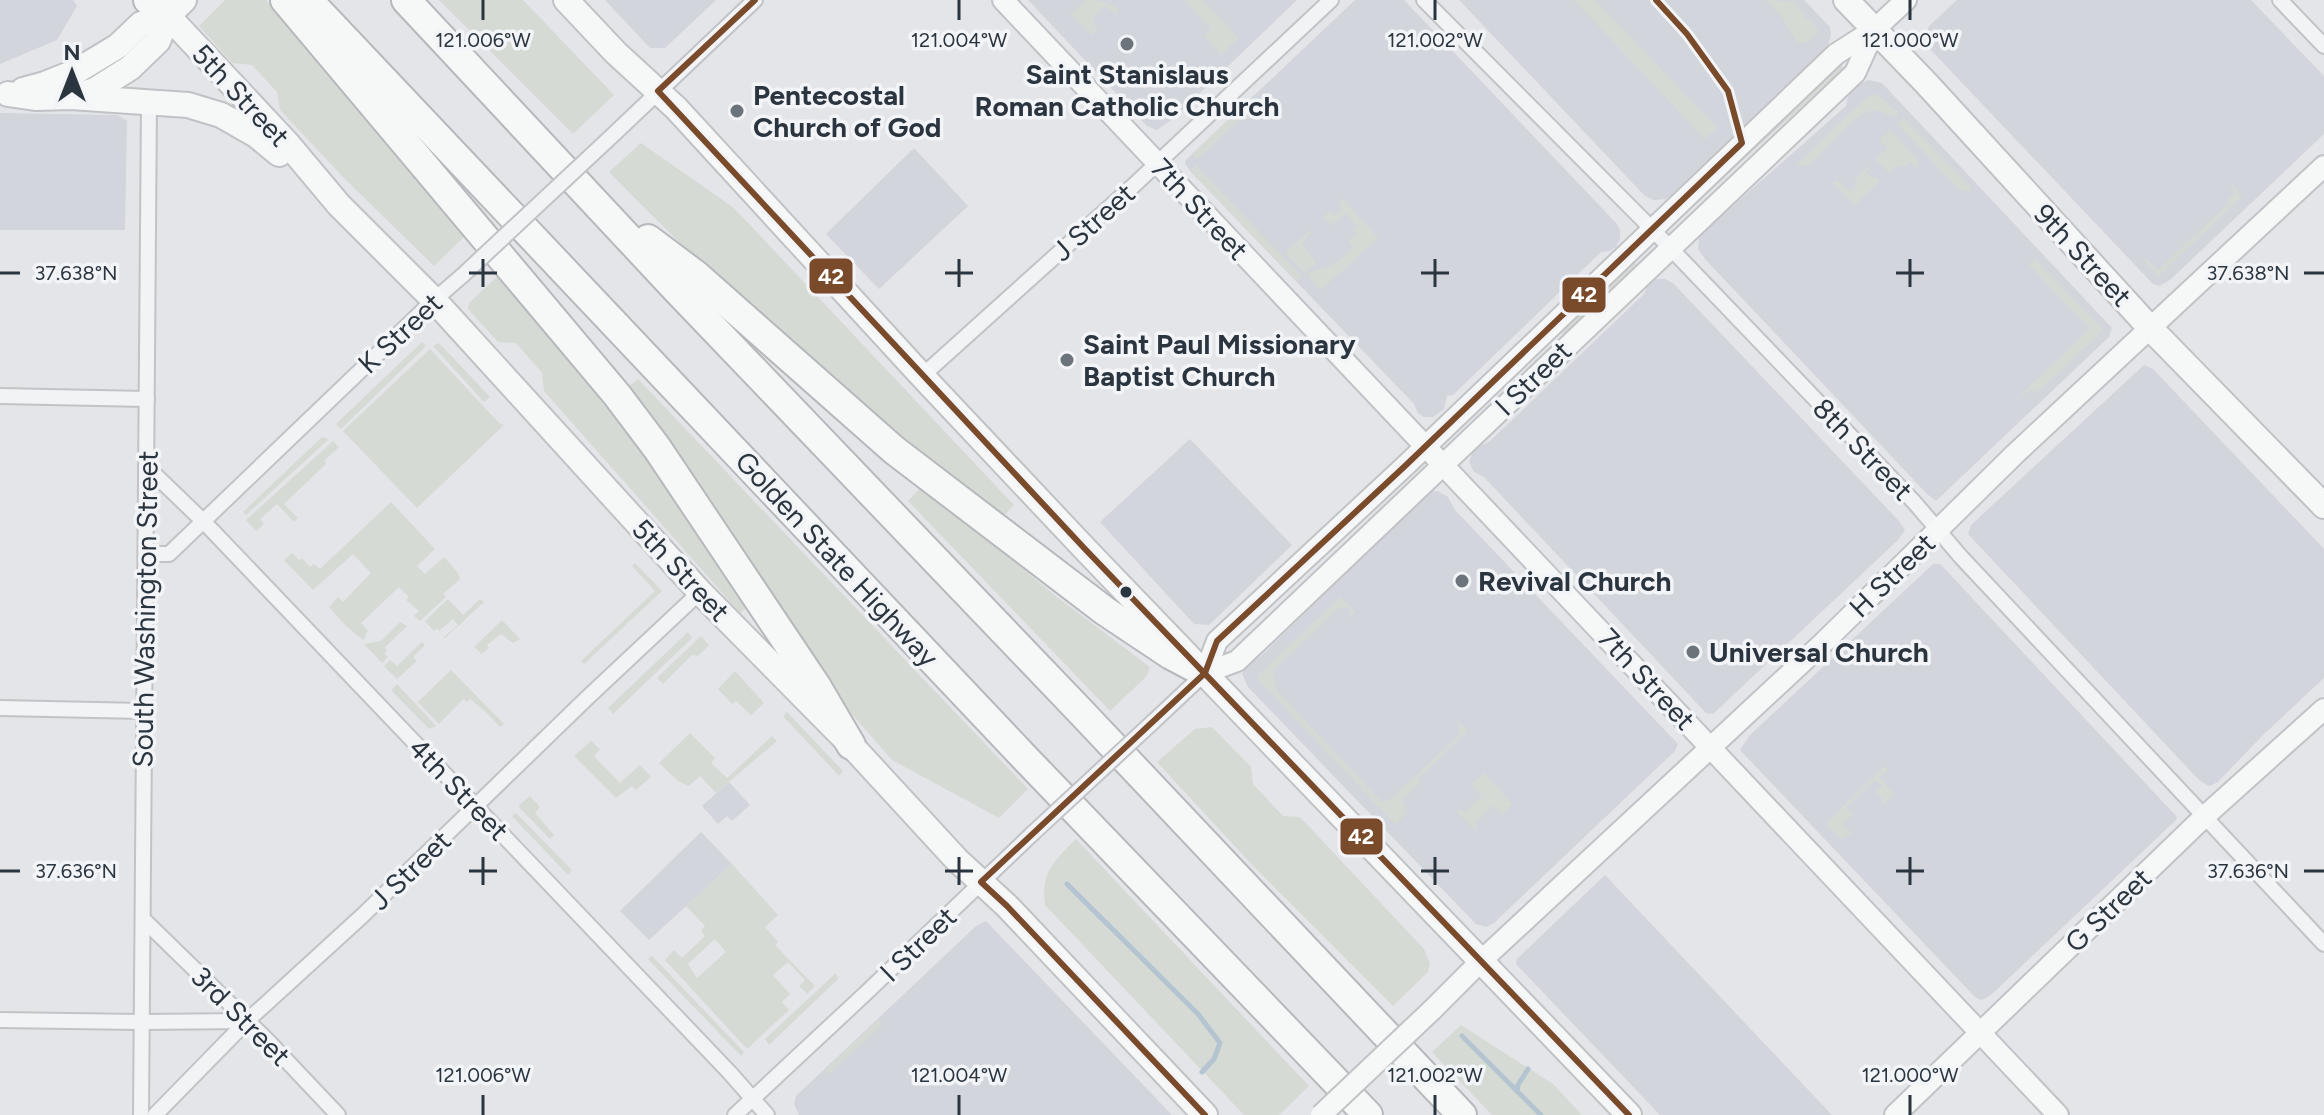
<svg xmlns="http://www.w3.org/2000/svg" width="2324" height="1115" font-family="Figtree,sans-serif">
	<rect width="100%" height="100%" fill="#e3e5e8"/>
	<g fill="#d2d5db">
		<path d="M0,0H73L77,6L57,40L0,64Z"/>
		<path d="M605,0H716L665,48H650Z"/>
		<path d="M1028,0H1297L1173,119L1157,130L1147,126Z"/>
		<path d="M1355,0H1404L1617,224L1620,230V239L1616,247L1610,251L1601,252L1453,395L1447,396L1444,409L1433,417H1424L1418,413L1414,404L1190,171L1185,163L1186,160Z"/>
		<path d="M1459,0H1804L1830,27L1831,34L1828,47L1820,54L1670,196L1666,199L1654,200L1645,196Z"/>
		<path d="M1957,0H2251L2324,76V134L2170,280L2159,286L2153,284L1927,46L1925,39L1929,26Z"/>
		<path d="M1869,80L1882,83L2112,328L2109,337L1936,501L1927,494L1705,259L1698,249L1699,237L1703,232L1846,106L1848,97L1853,90L1862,83Z"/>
		<path d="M0,113L117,115L127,121L125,230H0Z"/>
		<path d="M914,148L968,206L879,289L826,234Z"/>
		<path d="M1655,279H1665L1673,283L1898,520L1905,530L1898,540L1713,714L1706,713L1484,477L1474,472L1469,462L1474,449L1490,441L1644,294L1648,284Z"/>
		<path d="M2144,365L2153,369L2324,549V678L2262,736L2218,782L2209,786L2199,780L1968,534L1971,525Z"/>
		<path d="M1190,439L1292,545L1209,625L1194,624L1100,522Z"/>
		<path d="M1432,491H1438L1448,497L1455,510L1678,744L1675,751L1494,923L1486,927L1476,924L1248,687L1242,674L1249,662L1260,657L1424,497Z"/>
		<path d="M1933,564H1940L1944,568L2177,817L2176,820L1991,995L1982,1000L1978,999L1973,995L1740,750L1749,736Z"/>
		<path d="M729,782L750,805L732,821L727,816L718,824L702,806Z"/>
		<path d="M701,832L732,864L649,940L620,911Z"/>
		<path d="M1605,875L1832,1115H1660L1516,964L1517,959Z"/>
		<path d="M986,921L1172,1115H799L794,1104L796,1096L975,927Z"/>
	</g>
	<g fill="#d5dbd4" fill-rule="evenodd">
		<path d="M225,0H266L465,236L434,266L344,178L280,110L277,92L252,65L232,63L199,26Z"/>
		<path d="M439,0H523L614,95L573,134Z"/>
		<path d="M1086,0C1097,0 1111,2 1119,10L1116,13L1105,7L1097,11L1093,22L1097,31L1092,35L1071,14Z"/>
		<path d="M1184,0H1203L1238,38L1221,55L1204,36L1210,30L1207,24Z"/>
		<path d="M1574,0H1595L1717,128L1705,139Z"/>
		<path d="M1766,0L1794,2L1807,19L1809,18L1815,25L1814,26L1819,31L1808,43L1797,42L1782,17Z"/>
		<path d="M1840,65H1842L1843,69L1743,160L1742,157Z"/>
		<path d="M1877,94L1898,113L1894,118C1886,113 1878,109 1869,111C1854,115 1823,153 1808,165H1796L1867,97Z"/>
		<path d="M1252,97L1261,100L1197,159L1192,154Z"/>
		<path d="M1903,118L1971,187V191H1964L1957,187L1897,124Z"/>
		<path d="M1890,130L1918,161L1917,169L1910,162L1905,167L1897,165L1889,172L1875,160L1887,148L1880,141Z"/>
		<path d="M641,143L734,208L1014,505L1002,518C955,476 904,439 855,400C767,330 688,252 609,172Z"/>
		<path d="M1196,165L1301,276L1296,281L1190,171Z"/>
		<path d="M1867,167L1869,169L1866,172L1872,179L1876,176L1880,181L1855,205L1833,183L1837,180L1850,192L1858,184L1854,180Z"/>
		<path d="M2232,184L2242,197L2158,276L2143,260L2147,259L2158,270L2229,203L2227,200L2235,193L2230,187Z"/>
		<path d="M1343,199L1378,238L1321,290L1307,275C1315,268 1322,269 1332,265C1340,261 1347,253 1354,248L1349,241L1357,235L1353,230L1357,226L1346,213L1331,225L1323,217L1330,211L1334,216L1342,209L1338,203Z"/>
		<path d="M1310,230L1311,232L1302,244L1316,262L1305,273L1285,253Z"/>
		<path d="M2035,259L2103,330L2037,393L2032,389L2015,400L2090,329L2029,265Z"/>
		<path d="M1632,262L1636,264L1634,268L1565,334L1560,333Z"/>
		<path d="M500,274L611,408L644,451L747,607L740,613L544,391L542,373L516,343L498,342L468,309L469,303Z"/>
		<path d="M422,342L426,346L341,429L336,424Z"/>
		<path d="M439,343L490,397L484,402L433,346Z"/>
		<path d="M430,349L499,423L504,425L417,508L343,431Z"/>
		<path d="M638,379L1028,789L999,818L892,760L851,713L624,390Z"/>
		<path d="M322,437L329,439L246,515L243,512Z"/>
		<path d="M333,441L339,447L324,461L326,464L284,504L298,518L294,522L277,504L260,519L264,524L256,531L246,520Z"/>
		<path d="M922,486L1057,597L1150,667L1146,677L1110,711L908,501Z"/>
		<path d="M391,502L435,549L417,566L425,574L444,557L458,573L460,579L443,594L446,597L420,621L414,616L419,611L406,600L409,597L399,587L361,623L368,631L365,634L366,637L363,640L346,626L329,607L338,597L343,602L371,573L353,554L313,590L284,560L292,553L299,560L302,558L310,567L314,564L320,569Z"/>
		<path d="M635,563L662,591L584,664L581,661L655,591L632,566Z"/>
		<path d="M1341,597L1355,612L1350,617L1348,607L1338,608L1273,671L1276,690L1382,802L1390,800L1459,735L1458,721L1468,731L1418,779L1420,782L1402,800L1406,805L1403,809L1407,813L1395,824L1256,677Z"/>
		<path d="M448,599L463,615L480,599L484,602L445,638L444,637L458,625L453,619L439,631L437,628L434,631L425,621Z"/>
		<path d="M502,620L520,639L513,643L501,634L487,645L489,648L482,654L474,647Z"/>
		<path d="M400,622L407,626L385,647L387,650L384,654L388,657L382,663L364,644L381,641Z"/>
		<path d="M688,632L692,638L613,714L608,708Z"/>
		<path d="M701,636L709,645L698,656L692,655L663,684L657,678Z"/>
		<path d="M422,642L425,645L413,657L417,661L397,679L384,666L390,660L397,666Z"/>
		<path d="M451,670L504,724L500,727L486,712L470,699L467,702L463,699L439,724L418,702Z"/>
		<path d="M735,671L764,703L751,715L736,701L732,704L718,689Z"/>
		<path d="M397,684L436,726L429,729L391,690Z"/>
		<path d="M787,712L843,771L839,776L783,716Z"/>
		<path d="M1212,727L1251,767L1253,784L1283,816L1300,817L1424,949L1430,964L1428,972L1393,1006L1254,867L1157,762L1195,729Z"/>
		<path d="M690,733L715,758L711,763L727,778L772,736L777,741L716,793L700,776L689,786L678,781L659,763Z"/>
		<path d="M591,741L600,749L594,756L620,783L640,765L651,777L636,790L632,786L616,798L574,756Z"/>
		<path d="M1885,766L1888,770L1879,778L1894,794L1884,804L1882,802L1883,800L1876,792L1882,786L1875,779L1846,807L1852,815L1842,825L1852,833L1841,839L1826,823Z"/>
		<path d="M1484,773L1512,804L1502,814L1493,805L1474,823L1478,827L1475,830L1457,812L1460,810L1464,813L1482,796L1472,784Z"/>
		<path d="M530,796L540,807L535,813L554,835L550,839L518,806Z"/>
		<path d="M516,813L572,870L568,875L512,816Z"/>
		<path d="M1076,839L1309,1086L1279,1115H1244L1045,905C1040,873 1055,860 1076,839Z"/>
		<path d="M732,864L778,915L765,927L778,942L775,945L815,986L807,994L799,986L805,980L788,962L773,975L790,994L782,1002L789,1010L747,1049L665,960L674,950L682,958L705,936L701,931L705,926L686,906ZM715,939L726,952L697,978L688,964Z"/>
		<path d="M652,956L744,1052L741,1056L648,959Z"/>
		<path d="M836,973L838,979L769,1045L765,1039Z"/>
		<path d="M878,1020L883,1024L829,1074L825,1070Z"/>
		<path d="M1461,1025L1553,1084L1582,1115H1492L1432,1052Z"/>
	</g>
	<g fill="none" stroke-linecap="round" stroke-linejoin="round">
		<g stroke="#b4c4d0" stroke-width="5">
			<path d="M1067,884L1198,1014L1220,1043L1214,1059L1202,1072"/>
			<path d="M1462,1036L1541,1115"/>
			<path d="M1517,1091L1518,1085L1528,1069"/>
		</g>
		<defs>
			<g id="street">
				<path d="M1424,0L1653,230L1914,502L1961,557L2324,944"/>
				<path d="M2280,0L2324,46"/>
				<path d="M614,134L755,0"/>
				<path d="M922,376L1132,187L1331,0"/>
				<path d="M0,396L147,399"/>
				<path d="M146,466L204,522L730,1073L767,1115"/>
				<path d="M146,554H169L434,300L463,275"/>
				<path d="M0,708L143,711"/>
				<path d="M1154,721L1205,673"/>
				<path d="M143,919L268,1041L338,1115"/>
				<path d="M0,1020L141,1022L247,1021"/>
				<path d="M141,1115L149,103"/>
				<path d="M155,1115L247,1021L362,916L586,699L700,592"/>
				<path d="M735,1115L867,992L1032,834"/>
			</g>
			<g id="secondary">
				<path d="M1003,0L2058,1115"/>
				<path d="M1205,673L1217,641L1405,466L1836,54L1875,29L1906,0"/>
				<path d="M1205,673L1237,661L1855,73L1875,29"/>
				<path d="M1431,1011L1481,961L1824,642L2015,454L2324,166"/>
				<path d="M1895,1115L2205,816L2324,709"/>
			</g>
			<g id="primary">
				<path d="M566,0L616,53L676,108L922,376L1085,549L1629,1115"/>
				<path d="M1846,0L1926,83L2151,329L2324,506"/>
				<path d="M168,16L287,143L339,205L434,300L700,592L851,745L957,860L1007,906L1205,1115"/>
				<path d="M23,90L45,84L75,72L118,46L141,24L168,16"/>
				<path d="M8,94L35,98L71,97L188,105L221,115L256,135L279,154"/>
				<path d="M78,95L95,90L130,68L158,41L168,16L184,0"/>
			</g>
			<g id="highway">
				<path d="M148,0L168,16"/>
				<path d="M285,0L617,395L657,448L817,687L851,745"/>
				<path d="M308,0L1025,758L1368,1115"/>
				<path d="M406,0L675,288L1081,712L1462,1115"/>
				<path d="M648,239L696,275L894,450L1105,611L1171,655L1205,673"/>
			</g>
		</defs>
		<use href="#street" stroke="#c1c3c6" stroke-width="18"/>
		<use href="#secondary" stroke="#c1c3c6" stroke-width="24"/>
		<use href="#primary" stroke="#c0c2c5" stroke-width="28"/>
		<use href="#highway" stroke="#b6b9bc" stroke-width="32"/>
		<use href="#street" stroke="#f2f3f5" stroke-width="14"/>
		<use href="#secondary" stroke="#f6f7f7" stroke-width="20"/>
		<use href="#primary" stroke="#f6f7f7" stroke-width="24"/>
		<use href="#highway" stroke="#f6f7f7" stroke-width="28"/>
		<defs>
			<g id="street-bridge">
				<path d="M463,275L614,134"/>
				<path d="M1032,834L1154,721"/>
			</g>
			<path id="secondary-bridge" d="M1321,1115L1431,1011"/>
		</defs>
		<use href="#street-bridge" stroke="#c1c3c6" stroke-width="18" stroke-linecap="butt"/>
		<use href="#secondary-bridge" stroke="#c1c3c6" stroke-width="24" stroke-linecap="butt"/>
		<use href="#street-bridge" stroke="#f2f3f5" stroke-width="14"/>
		<use href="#secondary-bridge" stroke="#f6f7f7" stroke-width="20"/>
		<defs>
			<g id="bus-1">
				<path d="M755,0L658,91L1085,549L1629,1115"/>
				<path d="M1205,1115L1007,906L981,882L1205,673L1217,641L1405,466L1742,143L1728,91L1687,34L1656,0"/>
			</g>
		</defs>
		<use href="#bus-1" stroke="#f2f4f7" stroke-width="12"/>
		<use href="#bus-1" stroke="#7a4b2a" stroke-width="6"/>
	</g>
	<path fill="none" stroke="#2b3540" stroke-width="3" d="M483,0V20M959,0V20M1435,0V20M1910,0V20M483,259V287M959,259V287M1435,259V287M1910,259V287M0,273H20M469,273H497M945,273H973M1421,273H1449M1896,273H1924M2304,273H2324M483,857V885M959,857V885M1435,857V885M1910,857V885M0,871H20M469,871H497M945,871H973M1421,871H1449M1896,871H1924M2304,871H2324M483,1095V1115M959,1095V1115M1435,1095V1115M1910,1095V1115"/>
	<g fill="#6b737b" stroke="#f2f4f7" stroke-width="3">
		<circle cx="1127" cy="44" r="8"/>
		<circle cx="737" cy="111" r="8"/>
		<circle cx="1067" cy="360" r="8"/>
		<circle cx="1462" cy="581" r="8"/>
		<circle cx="1693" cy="652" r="8"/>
	</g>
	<circle fill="#2b3540" stroke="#f2f4f7" stroke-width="3" cx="1126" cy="592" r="7"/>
	<g text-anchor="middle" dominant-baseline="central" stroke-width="7" stroke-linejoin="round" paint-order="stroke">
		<g font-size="28" font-weight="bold" fill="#2b3540" stroke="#f2f4f7" text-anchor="start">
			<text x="1127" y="74" text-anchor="middle">Saint Stanislaus<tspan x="1127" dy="32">Roman Catholic Church</tspan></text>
			<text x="753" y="95">Pentecostal<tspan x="753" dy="32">Church of God</tspan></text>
			<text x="1083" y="344">Saint Paul Missionary<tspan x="1083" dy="32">Baptist Church</tspan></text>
			<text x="1478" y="581">Revival Church</text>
			<text x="1709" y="652">Universal Church</text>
		</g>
		<g font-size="28" fill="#2b3540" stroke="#f2f4f7">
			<text transform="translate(241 95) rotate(47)">5th Street</text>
			<text transform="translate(1200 209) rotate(47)">7th Street</text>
			<text transform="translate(1093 222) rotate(-42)">J Street</text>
			<text transform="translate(2083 255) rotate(47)">9th Street</text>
			<text transform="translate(400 333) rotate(-43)">K Street</text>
			<text transform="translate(1533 378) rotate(-44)">I Street</text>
			<text transform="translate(1863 449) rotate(46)">8th Street</text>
			<text transform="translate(837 559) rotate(47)">Golden State Highway</text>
			<text transform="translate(681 570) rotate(47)">5th Street</text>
			<text transform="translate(1892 575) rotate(-44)">H Street</text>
			<text transform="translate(145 609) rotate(-89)">South Washington Street</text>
			<text transform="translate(1647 679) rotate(47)">7th Street</text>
			<text transform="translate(459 789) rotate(46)">4th Street</text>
			<text transform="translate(410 870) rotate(-44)">J Street</text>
			<text transform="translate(2108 910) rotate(-44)">G Street</text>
			<text transform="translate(918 944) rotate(-44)">I Street</text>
			<text transform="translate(241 1016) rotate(45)">3rd Street</text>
		</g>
	</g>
	<g font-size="20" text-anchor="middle" fill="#2b3540" stroke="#f2f4f7" stroke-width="7" stroke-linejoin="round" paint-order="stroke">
		<text x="483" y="47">121.006°W</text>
		<text x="959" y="47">121.004°W</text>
		<text x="1435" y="47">121.002°W</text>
		<text x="1910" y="47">121.000°W</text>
		<text x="76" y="280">37.638°N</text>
		<text x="2248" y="280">37.638°N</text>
		<text x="76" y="878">37.636°N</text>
		<text x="2248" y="878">37.636°N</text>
		<text x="483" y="1082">121.006°W</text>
		<text x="959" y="1082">121.004°W</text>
		<text x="1435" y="1082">121.002°W</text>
		<text x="1910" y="1082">121.000°W</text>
	</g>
	<g stroke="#f2f4f7" stroke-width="3">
		<rect x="808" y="257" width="46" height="38" rx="8" fill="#7a4b2a"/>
		<rect x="1561" y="276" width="46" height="38" rx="8" fill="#7a4b2a"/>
		<rect x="1339" y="817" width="45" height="39" rx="8" fill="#7a4b2a"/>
	</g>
	<g font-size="22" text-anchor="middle" font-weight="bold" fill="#fff">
		<text x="831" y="284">42</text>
		<text x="1584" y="302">42</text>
		<text x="1361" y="844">42</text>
	</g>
	<g transform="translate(72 72)" stroke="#f2f4f7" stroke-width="6" paint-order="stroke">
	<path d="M0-6L14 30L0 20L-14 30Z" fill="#2b3540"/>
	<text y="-12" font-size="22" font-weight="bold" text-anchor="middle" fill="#2b3540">N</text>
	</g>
</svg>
